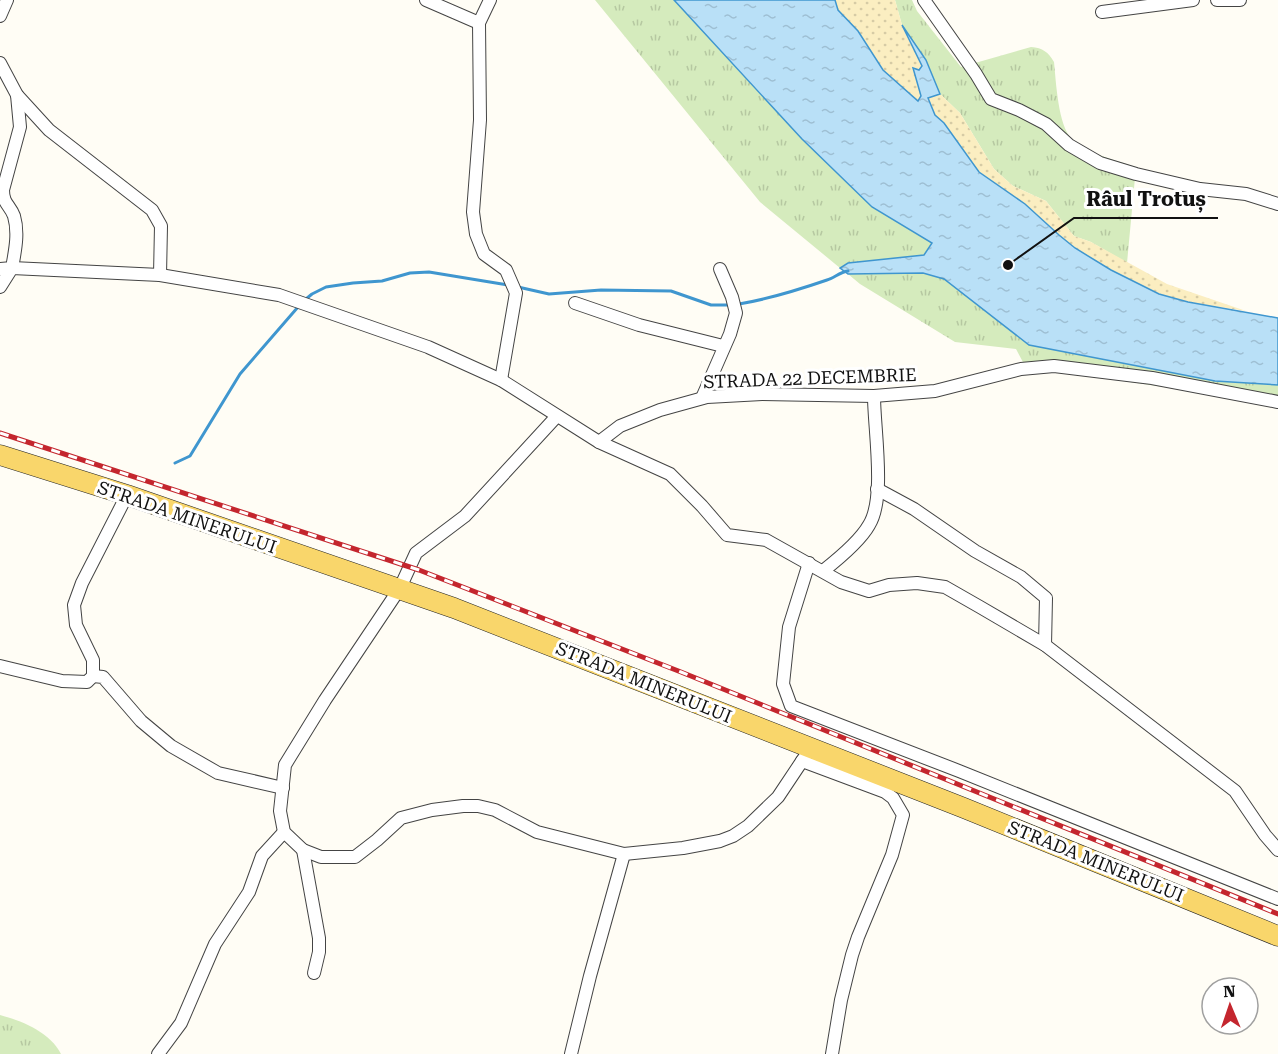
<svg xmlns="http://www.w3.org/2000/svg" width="1278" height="1054" font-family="'Roboto Serif',serif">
	<defs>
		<pattern id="grass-tufts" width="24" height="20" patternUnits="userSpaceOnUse" patternTransform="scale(1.5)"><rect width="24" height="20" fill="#d5ebbd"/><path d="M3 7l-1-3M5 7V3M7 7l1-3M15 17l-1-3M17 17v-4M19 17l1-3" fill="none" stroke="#b6c8a1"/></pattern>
		<pattern id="sand-dots" width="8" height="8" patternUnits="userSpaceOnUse" patternTransform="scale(1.5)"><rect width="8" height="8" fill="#fbeec1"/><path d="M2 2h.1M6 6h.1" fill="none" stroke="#d6cba5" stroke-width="1.8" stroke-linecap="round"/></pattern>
		<pattern id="water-ripples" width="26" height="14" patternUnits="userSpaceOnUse" patternTransform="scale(1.5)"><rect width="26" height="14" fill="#b9e0f7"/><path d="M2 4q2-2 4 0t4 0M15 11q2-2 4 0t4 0" fill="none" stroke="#9ebfd3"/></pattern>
	</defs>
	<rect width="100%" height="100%" fill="#fffdf5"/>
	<g fill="url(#grass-tufts)">
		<path d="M595,0H674L802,139L872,207L933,243L924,255L848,263L840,268L760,202Z"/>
		<path d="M895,0H912L917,11L961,67L1031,47C1043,48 1048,52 1054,62C1056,81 1058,126 1072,139C1088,154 1115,160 1136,167L1127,263L1091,242L1074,236L1046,201L1013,186L994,169L960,113L940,94L926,60L902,25Z"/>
		<path d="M923,273L944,279L1029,345L1215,381L1278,385V407L1216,395L1025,366L1016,349L955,342L860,284L848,274Z"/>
		<path d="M0,1015C22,1021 50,1032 61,1054H0Z"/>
	</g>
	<g fill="url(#sand-dots)">
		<path d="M835,0H895L902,25L922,67L920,70L914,69L921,96L918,101L883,70L858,31L838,10Z"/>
		<path d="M940,94L960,113L994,169L1013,186L1046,201L1074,236L1091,242L1167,284L1246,311L1188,302L1159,294L1111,270L1075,248L979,172L944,123L935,115L928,98Z"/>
	</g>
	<path fill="url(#water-ripples)" stroke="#3f96cf" stroke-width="1.5" d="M674,0H835L838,10L858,31L883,70L918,101L921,96L913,68L919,70L922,66L902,25L926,60L940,94L928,98L935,115L944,123L979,172L1025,204L1059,235L1075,248L1111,270L1159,294L1188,302L1278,318V385L1215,381L1029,345L944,279L923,273L848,274L840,268L848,263L924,255L932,243L872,207L802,139Z"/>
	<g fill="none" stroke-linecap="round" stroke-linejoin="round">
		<g stroke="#3f96cf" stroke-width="3">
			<path d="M518,287L549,294L601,290L671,291L711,305H732"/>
			<path d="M306,299L312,294L326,287L353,283L382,281L410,273L429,272L508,285"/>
			<path d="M739,304C769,299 798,290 827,280C834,278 840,272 848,271"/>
			<path d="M175,463L190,456L240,374L298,307"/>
		</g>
		<defs>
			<g id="minor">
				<path d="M426,0L479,23"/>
				<path d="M490,0L479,23L480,120L473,212L476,234L484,254L506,270L516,293L501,380"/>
				<path d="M924,0L976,74L991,99L1019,110L1046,124L1069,145L1100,163L1136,174L1200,189L1246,194L1278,204"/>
				<path d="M1217,0H1240"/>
				<path d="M1102,12L1193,0"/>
				<path d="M0,16L7,0"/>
				<path d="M0,63L17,95L49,130L152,210L161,226L160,275"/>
				<path d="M0,269L12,268C15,251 19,233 14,216C10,205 3,204 3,190L20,127L17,95"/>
				<path d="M0,287L12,268L160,275L279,295L428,347L501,380L599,442L670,474L702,506L727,535L766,540L841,582L869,591L889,585L917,583L945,587L980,607L1045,645L1235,791L1265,835L1278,850"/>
				<path d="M575,303L639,325L723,346"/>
				<path d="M702,398L730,334L736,313L732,297L720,269"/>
				<path d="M557,416L465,516L416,553L400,588L325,700L285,765L280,811L284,832L303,850L321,857H355L377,840L401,818L432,810L463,806H478L495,810L537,832L624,854L683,848L720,841L733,836L748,826L778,797L802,761"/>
				<path d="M599,442L620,426L660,410L707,397L762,394L874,396L935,391L1021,369L1054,366L1152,378L1278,402"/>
				<path d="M877,489L914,509L975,551L1021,577L1046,598L1045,645"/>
				<path d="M809,563L789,627L783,684L791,706L959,771L1278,899"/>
				<path d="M823,571C837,560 860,541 869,525C886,498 874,429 874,396"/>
				<path d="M0,666L62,681L87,682L93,676V660L76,625L74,605L82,583L127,495"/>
				<path d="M93,676L103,677L141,721L171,746L218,773L283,788"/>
				<path d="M806,755L802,761L885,792L893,798L903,815L892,855L858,937L852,955L841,1000L832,1054"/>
				<path d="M303,850L319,938V952L314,973"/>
				<path d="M158,1054L181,1023L215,944L249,892L262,856L284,832"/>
				<path d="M571,1054L590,976L624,854"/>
			</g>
			<path id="primary" d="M0,455L127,495L454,608L964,808L1278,936"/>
		</defs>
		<use href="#minor" stroke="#444" stroke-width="14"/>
		<use href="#primary" stroke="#222" stroke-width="21"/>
		<use href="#minor" stroke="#fff" stroke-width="12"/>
		<use href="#primary" stroke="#f9d66b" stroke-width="20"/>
		<defs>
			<path id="rail" d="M0,433L419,570L681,672L1278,914"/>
		</defs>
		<use href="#rail" stroke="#c4262e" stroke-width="5"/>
		<use href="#rail" stroke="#fff" stroke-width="3" stroke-dasharray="9" stroke-linecap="butt"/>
	</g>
	<g text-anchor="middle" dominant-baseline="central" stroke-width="6" stroke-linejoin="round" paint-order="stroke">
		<g font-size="18" fill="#111" stroke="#fff">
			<text transform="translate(810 378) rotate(-2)">STRADA 22 DECEMBRIE</text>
			<text transform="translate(187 517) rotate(19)">STRADA MINERULUI</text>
			<text transform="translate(644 682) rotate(22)">STRADA MINERULUI</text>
			<text transform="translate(1096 861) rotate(22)">STRADA MINERULUI</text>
		</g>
	</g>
	<path fill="none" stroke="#111" stroke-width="2" d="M1008 265L1074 218H1218"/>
	<circle fill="#111" stroke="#fff" stroke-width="2" cx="1008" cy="265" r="6"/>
	<g font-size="20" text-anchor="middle" font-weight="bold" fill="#111" stroke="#fff" stroke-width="6" stroke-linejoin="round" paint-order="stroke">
		<text x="1146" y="206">Râul Trotuș</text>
	</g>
	<g transform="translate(1230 1006) rotate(358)"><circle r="28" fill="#ffffff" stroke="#a0a0a0" stroke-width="1.5"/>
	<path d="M0-4.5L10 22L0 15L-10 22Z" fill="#c4262e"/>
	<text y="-9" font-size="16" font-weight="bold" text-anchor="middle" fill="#111111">N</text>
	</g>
</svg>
